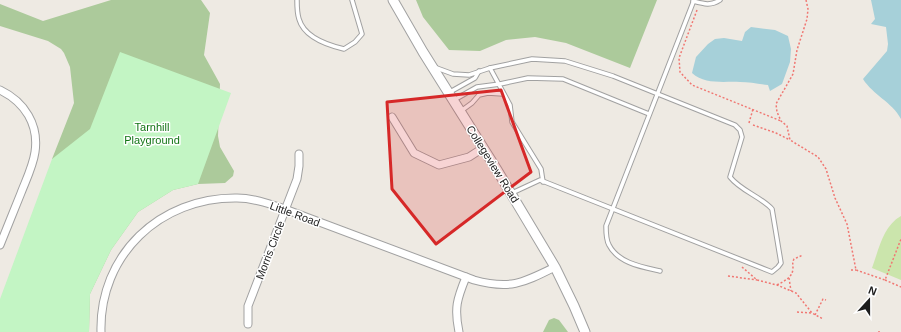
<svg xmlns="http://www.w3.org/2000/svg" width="901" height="332" font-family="Helvetica,sans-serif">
	<rect width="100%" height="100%" fill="#eeeae3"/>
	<path fill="#cbe5ac" d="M901,216V280L872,268C879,249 883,226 901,216Z"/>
	<g fill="#acca9b">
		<path d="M111,0H201L210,13L204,55L220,84L218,136L220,147L234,171L233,176L225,183L198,184L173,190L138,212L111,250L90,294L89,332L62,213L52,159L74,103L70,67L64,53L61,49L48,41L0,26V4L43,21Z"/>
		<path d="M416,0H657L630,68L566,43L535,37L506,40L480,51L449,50L423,17Z"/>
		<path d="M554,318L559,320L568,332H543L549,320Z"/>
	</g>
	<path fill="#c3f5c4" d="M120,52L231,93L198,184L173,190L138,212L111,250L90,294L89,332H0V299L52,159L90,129Z"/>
	<g fill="#a6d0d9">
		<path d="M871,0H901V119C892,102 873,95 863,79L887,51L888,44L886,27L871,24L875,19Z"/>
		<path d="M751,27L775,30L788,36L791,49L790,62L782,84L770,91L768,85C759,84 749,82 740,82C724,81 705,85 692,73L696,57L708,44L715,39L724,38L742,41L745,32Z"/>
	</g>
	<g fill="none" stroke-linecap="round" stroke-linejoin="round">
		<defs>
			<g id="service">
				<path d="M297,0C297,6 297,13 299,19C304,37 327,45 344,49L355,42L362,34L352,0"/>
				<path d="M693,1C704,4 711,6 720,0"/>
				<path d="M434,67L453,74L469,75L490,68L510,105L512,122L541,169L543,182"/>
				<path d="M490,68L532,59L565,61L613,76L735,125L740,130L742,137L730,177C741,191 760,196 772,209L781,263L778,267L772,272L540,180L512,193"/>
				<path d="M450,92L475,78L479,71"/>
				<path d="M454,100L477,87L500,84L528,78L563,79L649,114"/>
				<path d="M461,111L472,103L479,95L488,93L503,94"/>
				<path d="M660,271C642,267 618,263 609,245C606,240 606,232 606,226L694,0"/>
			</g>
			<g id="minor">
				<path d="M0,90C25,102 39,125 35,152C33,166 26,180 21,193C14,210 7,228 0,245"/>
				<path d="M392,117L414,153L439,165L469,157L483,148"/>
				<path d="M248,324V306L297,179L299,166V154"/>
				<path d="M101,332C99,255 160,197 237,198C252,198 267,203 282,208L474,280C510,290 523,283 555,267"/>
				<path d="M459,332C454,308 457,299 466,277"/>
			</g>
			<path id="tertiary" d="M393,0L423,52L497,170L555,267L574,306L585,332"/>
		</defs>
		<use href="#service" stroke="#a1a1a1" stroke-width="5.5"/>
		<use href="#minor" stroke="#a1a1a1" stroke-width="9"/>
		<use href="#tertiary" stroke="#a1a1a1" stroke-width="11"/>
		<g stroke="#f07772" stroke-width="1.5" stroke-dasharray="2 2" stroke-linecap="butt">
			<path d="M806,0L808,9L807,19L797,50L793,74L776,104L777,112L781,121L787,126L790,140L818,157L826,169L835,198L847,224L856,270L885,280L901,239"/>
			<path d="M697,10L679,58L680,72L692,85L781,121"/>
			<path d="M749,123L753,109"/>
			<path d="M753,125L776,133L790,140"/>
			<path d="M742,267L757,280L777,285L796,293L812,313L823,319"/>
			<path d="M851,270H856"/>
			<path d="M728,276L757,280"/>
			<path d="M789,278L791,291"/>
			<path d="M885,280L901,287"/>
			<path d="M777,285C784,281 792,278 793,269C793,264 792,263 794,259L803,255"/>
			<path d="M797,312L811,313"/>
			<path d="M815,315L823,299L826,300"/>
			<path d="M879,332V331"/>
		</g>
		<use href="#service" stroke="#fff" stroke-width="3.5"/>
		<use href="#minor" stroke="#fff" stroke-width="7"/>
		<use href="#tertiary" stroke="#fff" stroke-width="9"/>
	</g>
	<path fill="#d62828" fill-opacity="0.2" stroke="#d62828" stroke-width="3" stroke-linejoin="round" d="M501,90L531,172L436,244L392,189L387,102Z"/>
	<g text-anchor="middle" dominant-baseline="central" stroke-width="3" stroke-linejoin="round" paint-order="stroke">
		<g font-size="11" fill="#127415" stroke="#fff">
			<text x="152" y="127">Tarnhill<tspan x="152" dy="13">Playground</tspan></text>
		</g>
		<g font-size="11" fill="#1d1d1d" stroke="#fff">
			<text transform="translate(493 164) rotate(58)">Collegeview Road</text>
			<text transform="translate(295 214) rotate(20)">Little Road</text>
			<text transform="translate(270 250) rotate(-69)">Morris Circle</text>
		</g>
	</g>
	<g transform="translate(869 300) rotate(21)" stroke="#ffffff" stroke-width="3" paint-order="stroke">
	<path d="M0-3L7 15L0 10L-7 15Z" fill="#1d1d1d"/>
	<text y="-6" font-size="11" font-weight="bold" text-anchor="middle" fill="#1d1d1d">N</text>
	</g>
</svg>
